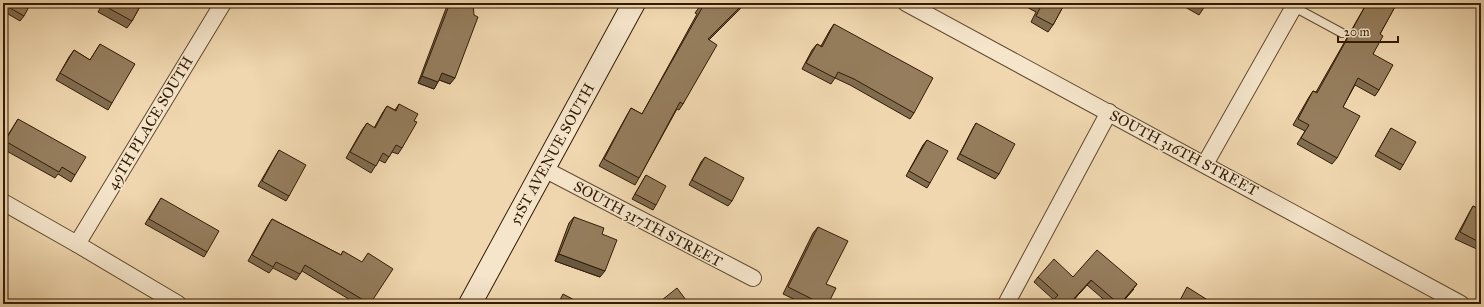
<svg xmlns="http://www.w3.org/2000/svg" width="1484" height="307" font-family="'IM FELL Great Primer',serif">
	<rect width="100%" height="100%" fill="#f0d7af"/>
	<filter id="stains"><feTurbulence type="fractalNoise" baseFrequency=".005" numOctaves="4"/><feColorMatrix values="0 0 0 0 .2 0 0 0 0 .09 0 0 0 0 .02 0 0 0 .5 -.17"/></filter>
	<radialGradient id="worn" r=".72"><stop offset=".6" stop-color="#630" stop-opacity="0"/><stop offset="1" stop-color="#630" stop-opacity=".3"/></radialGradient>
	<g fill="none" stroke-linecap="round" stroke-linejoin="round">
		<defs>
			<path id="service" d="M1294,7L1342,33"/>
			<g id="minor">
				<path d="M906,3L1461,304"/>
				<path d="M1205,164L1296,3"/>
				<path d="M544,169L753,278"/>
				<path d="M3,202L77,244L178,304"/>
				<path d="M77,244L223,3"/>
				<path d="M1006,304L1109,112"/>
			</g>
			<path id="secondary" d="M470,304L634,3"/>
		</defs>
		<use href="#service" stroke="#624a2f" stroke-width="10"/>
		<use href="#minor" stroke="#624a2f" stroke-width="18"/>
		<use href="#secondary" stroke="#331b04" stroke-width="24"/>
		<use href="#service" stroke="#f5e5cb" stroke-width="8"/>
		<use href="#minor" stroke="#f5e5cb" stroke-width="16"/>
		<use href="#secondary" stroke="#f5e5cb" stroke-width="22"/>
	</g>
	<g fill="#806c50" stroke="#331b04">
		<path d="M3,3L24,16L20,21L3,11Z"/>
		<path d="M103,3H142L132,21L127,28L98,12Z"/>
		<path d="M448,3H473L450,84L439,80L434,89L418,83Z"/>
		<path d="M746,3L709,40L683,104L679,110L677,109L639,178L635,185L599,166L627,115L631,108L642,114L697,14L695,13L700,6Z"/>
		<path d="M1019,3H1065L1053,25L1048,32L1031,22L1036,12Z"/>
		<path d="M1178,3H1207L1199,15Z"/>
		<path d="M1364,3H1397L1380,34L1373,54L1379,90L1375,96L1355,85L1343,107L1337,158L1332,164L1297,144L1305,131L1293,125L1309,97L1313,91L1316,92L1364,8L1361,7Z"/>
		<path d="M834,24L914,113L910,119L850,85L835,78L831,84L802,69L812,50L817,44L821,46L830,30Z"/>
		<path d="M100,44L112,103L108,110L56,80L69,57L74,50L90,60Z"/>
		<path d="M399,104L414,121L402,148L398,154L392,152L385,163L379,160L371,173L346,158L362,130L367,123L374,128L383,112L387,106L395,110Z"/>
		<path d="M18,119L75,175L71,182L58,174L55,178L3,149V143Z"/>
		<path d="M976,123L999,174L995,179L957,159L973,128Z"/>
		<path d="M1391,128L1403,165L1400,170L1375,156Z"/>
		<path d="M927,140L930,183L927,188L906,176L923,145Z"/>
		<path d="M279,150L289,196L286,201L258,186L276,155Z"/>
		<path d="M705,157L732,201L728,206L689,185L701,162Z"/>
		<path d="M646,175L656,205L653,210L632,199Z"/>
		<path d="M161,198L207,252L204,257L145,224Z"/>
		<path d="M1473,206L1481,210V251L1455,239L1469,213Z"/>
		<path d="M574,217L602,234L600,277L555,261L569,223Z"/>
		<path d="M272,219L341,255L343,251L370,304H357L302,271L296,280L273,268L269,273L248,261L268,225Z"/>
		<path d="M818,227L826,284L828,304H804L783,294L813,233Z"/>
		<path d="M1038,277H1073L1134,289L1121,304H1109L1087,285L1070,304H1050L1054,300L1034,282Z"/>
	</g>
	<g fill="#685841" stroke="#331b04">
		<path d="M744,3H746L703,46L708,39Z"/>
		<path d="M442,73L455,78L450,84L437,79Z"/>
		<path d="M422,76L438,82L434,89L418,83Z"/>
		<path d="M559,254L605,271L600,277L555,261Z"/>
		<path d="M1091,280L1087,285L1070,304H1069Z"/>
		<path d="M1137,284L1121,304H1120Z"/>
	</g>
	<g fill="#957d5d" stroke="#331b04">
		<path d="M3,3H31L24,16L3,4Z"/>
		<path d="M104,3H142L132,21L103,5Z"/>
		<path d="M450,3H473L474,15L478,17L455,78L442,73L438,82L422,76Z"/>
		<path d="M703,3H744L708,39L717,45L683,104L680,102L639,178L604,159L631,108L642,114L702,8L700,6Z"/>
		<path d="M1036,3H1065L1053,25L1036,16L1041,6Z"/>
		<path d="M1194,3H1207L1204,8Z"/>
		<path d="M1367,3H1397L1380,34L1383,36L1373,54L1393,65L1379,90L1358,78L1343,107L1360,116L1337,158L1301,138L1309,125L1298,119L1313,91L1317,93Z"/>
		<path d="M834,24L933,78L914,113L854,79L838,72L835,78L806,63L817,44L822,47Z"/>
		<path d="M100,44L135,64L112,103L60,73L74,50L90,60Z"/>
		<path d="M399,104L418,114L414,121L417,122L402,148L396,145L389,157L383,153L376,166L350,152L367,123L375,128L387,106L396,111Z"/>
		<path d="M18,119L86,157L75,175L62,167L59,172L5,141Z"/>
		<path d="M976,123L1015,144L999,174L960,154Z"/>
		<path d="M1391,128L1416,142L1403,165L1378,151Z"/>
		<path d="M927,140L948,151L930,183L909,171Z"/>
		<path d="M279,150L306,165L289,196L262,181Z"/>
		<path d="M705,157L744,178L732,201L692,180Z"/>
		<path d="M646,175L666,186L656,205L635,194Z"/>
		<path d="M161,198L219,231L207,252L149,219Z"/>
		<path d="M1473,206L1481,210V243L1460,232Z"/>
		<path d="M574,217L604,228L602,234L617,240L605,271L559,254Z"/>
		<path d="M272,219L341,255L343,251L362,262L368,253L393,269L370,304L305,265L300,274L276,262L273,267L252,255Z"/>
		<path d="M818,227L848,241L826,284L836,288L828,304H822L788,287Z"/>
		<path d="M1097,250L1137,284L1120,304H1119L1091,280L1069,304H1052L1051,303L1058,295L1038,277L1054,259L1073,277Z"/>
		<path d="M1187,287L1214,304H1178Z"/>
		<path d="M677,288L689,304H657Z"/>
		<path d="M563,294L582,304H558Z"/>
		<path d="M701,300L709,304H699Z"/>
	</g>
	<g text-anchor="middle" dominant-baseline="central" stroke-width="3" stroke-linejoin="round" paint-order="stroke">
		<g font-size="15" fill="#331b04" stroke="#f5e5cb">
			<text transform="translate(150 123) rotate(-59)">49TH PLACE SOUTH</text>
			<text transform="translate(1184 153) rotate(28)">SOUTH 316TH STREET</text>
			<text transform="translate(552 154) rotate(-61)">51ST AVENUE SOUTH</text>
			<text transform="translate(648 224) rotate(28)">SOUTH 317TH STREET</text>
		</g>
	</g>
	<rect width="1484" height="307" fill="none" stroke="#f0d7af" stroke-width="16"/>
	<rect x="4" y="4" width="1476" height="299" fill="none" stroke="#331b04" stroke-width="2"/>
	<rect x="8" y="8" width="1468" height="291" fill="none" stroke="#331b04"/>
	<path d="M1338 36v6h60v-6" fill="none" stroke="#331b04" stroke-width="2"/>
	<text x="1344" y="36" font-size="12" fill="#331b04" stroke="#f5e5cb" stroke-width="3" paint-order="stroke">20 m</text>
	<rect width="100%" height="100%" filter="url(#stains)"/>
	<rect width="100%" height="100%" fill="url(#worn)"/>
</svg>
